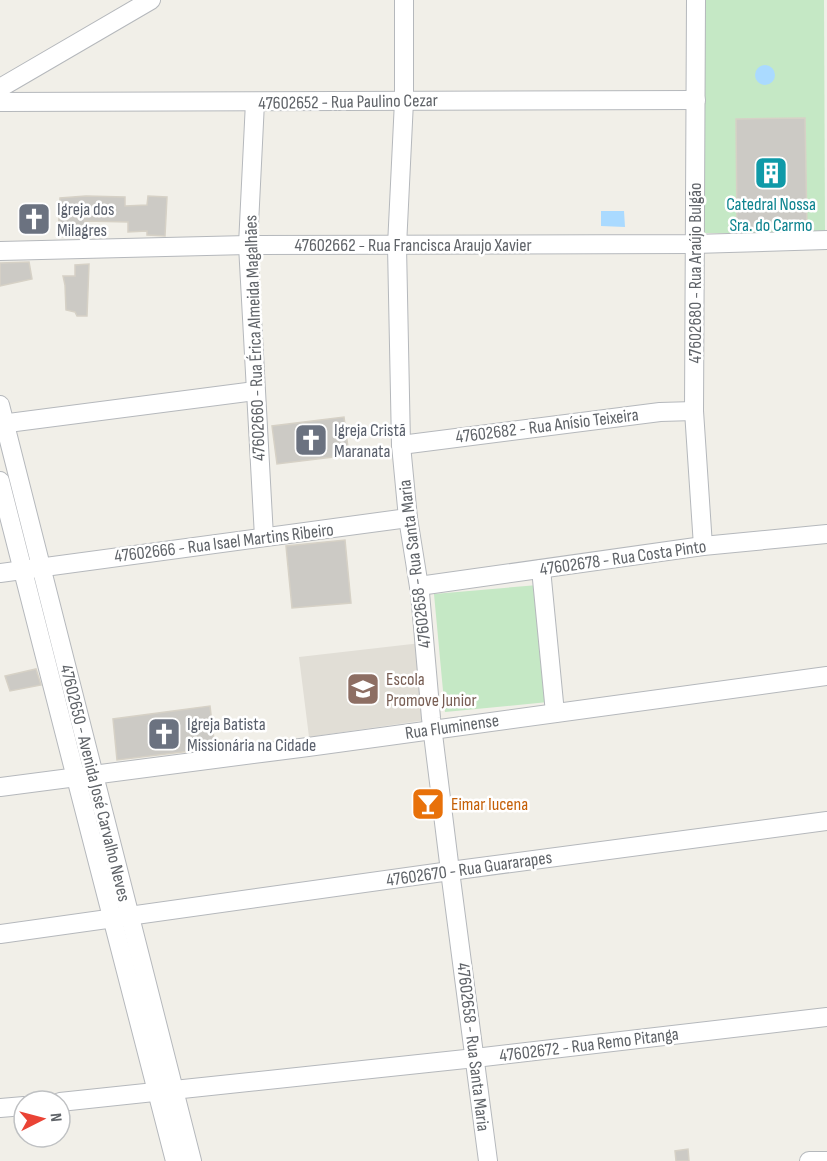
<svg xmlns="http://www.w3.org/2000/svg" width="827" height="1161" font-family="'Sofia Sans Condensed',sans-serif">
	<rect width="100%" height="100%" fill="#f1efe8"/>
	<path fill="#e1ded6" d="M421,643L426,720L309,737L299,657Z"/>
	<g fill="#c5e8c5">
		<path d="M700,0H824L825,233H701Z"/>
		<path d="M538,585L548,702L445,712L434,594Z"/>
	</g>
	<g fill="#aadaff">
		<circle cx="765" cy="75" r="10"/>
		<path d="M601,211H624L625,227L601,226Z"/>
	</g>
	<g fill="#cccac5" stroke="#d6d1c6" stroke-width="1.5">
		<path d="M805,118L807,228L737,229L736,119Z"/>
		<path d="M86,196L125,197V206L147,205L148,196L167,197L165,236L147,235V231L128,232V222L85,221V238L58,236L60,198Z"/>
		<path d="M41,207L44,229L26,230L23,210Z"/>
		<path d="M29,262L32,279L0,286V263Z"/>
		<path d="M89,264L87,316H77L75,312L66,310L65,285L63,276H75V265Z"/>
		<path d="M344,417L349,455L277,464L272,426Z"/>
		<path d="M345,540L351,603L292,608L286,546Z"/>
		<path d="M36,669L41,685L10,691L5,676Z"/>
		<path d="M210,706L215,748L117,760L113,719Z"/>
		<path d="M688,1149L689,1161H676L675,1151Z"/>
	</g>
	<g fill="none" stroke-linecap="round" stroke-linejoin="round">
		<defs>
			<g id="minor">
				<path d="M404,0V101L397,246L401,445L408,518L420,593L431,718L450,871L488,1161"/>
				<path d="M696,0L694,411L703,546"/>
				<path d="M0,88L151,0"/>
				<path d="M0,102L696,100"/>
				<path d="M255,102L248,245L264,537"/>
				<path d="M0,251L248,245L694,244L827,240"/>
				<path d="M0,405L192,1161"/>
				<path d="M0,424L255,391"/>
				<path d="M401,445L660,412L694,411"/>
				<path d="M0,481C58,708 116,934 175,1161"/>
				<path d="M541,569L555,713"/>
				<path d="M0,573L408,518"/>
				<path d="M419,586L703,546L827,534"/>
				<path d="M0,787L308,747L827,676"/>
				<path d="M0,934L450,871L827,821"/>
				<path d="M60,1102L475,1058L827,1017"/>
				<path d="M0,1108L24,1106"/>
				<path d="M809,1161H827"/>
			</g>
		</defs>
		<use href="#minor" stroke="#b5b8bc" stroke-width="20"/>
		<use href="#minor" stroke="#fff" stroke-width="18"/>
	</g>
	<defs>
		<symbol id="building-square" viewBox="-11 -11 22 22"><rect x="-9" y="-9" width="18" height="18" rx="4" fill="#0f9aa8" stroke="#fff"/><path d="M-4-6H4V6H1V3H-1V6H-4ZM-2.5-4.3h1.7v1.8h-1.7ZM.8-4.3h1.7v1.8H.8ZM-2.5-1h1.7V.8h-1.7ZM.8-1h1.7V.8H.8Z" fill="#fff"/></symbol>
		<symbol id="church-square" viewBox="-11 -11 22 22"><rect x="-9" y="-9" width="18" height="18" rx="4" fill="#6b7280" stroke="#fff"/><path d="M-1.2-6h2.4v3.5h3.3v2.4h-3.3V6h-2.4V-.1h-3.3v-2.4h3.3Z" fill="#fff"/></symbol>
		<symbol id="school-square" viewBox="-11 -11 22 22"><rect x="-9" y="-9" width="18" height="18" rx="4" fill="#8d6e63" stroke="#fff"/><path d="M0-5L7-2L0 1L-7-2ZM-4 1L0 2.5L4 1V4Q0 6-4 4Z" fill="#fff"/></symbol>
		<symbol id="bar-square" viewBox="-11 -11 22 22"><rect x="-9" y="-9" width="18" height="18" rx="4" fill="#e8710a" stroke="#fff"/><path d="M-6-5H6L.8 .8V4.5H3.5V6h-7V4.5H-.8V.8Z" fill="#fff"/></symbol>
	</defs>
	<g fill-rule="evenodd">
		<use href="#building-square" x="752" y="154" width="38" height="38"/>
		<use href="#church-square" x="15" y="200" width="38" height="38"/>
		<use href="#church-square" x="292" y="421" width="38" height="38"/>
		<use href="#school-square" x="344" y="670" width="38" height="38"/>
		<use href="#church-square" x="145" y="715" width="38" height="38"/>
		<use href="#bar-square" x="409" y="785" width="38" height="38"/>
	</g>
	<g text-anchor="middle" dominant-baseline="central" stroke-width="5" stroke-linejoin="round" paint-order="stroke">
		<g font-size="18" fill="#5f6368" stroke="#fff">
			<text transform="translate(348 102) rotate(-1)">47602652 - Rua Paulino Cezar</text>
			<text x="413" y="245">47602662 - Rua Francisca Araujo Xavier</text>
			<text transform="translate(695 273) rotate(-90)">47602680 - Rua Araújo Bulgão</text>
			<text transform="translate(255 338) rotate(-92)">47602660 - Rua Érica Almeida Magalhães</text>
			<text transform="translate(547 426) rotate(-7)">47602682 - Rua Anísio Teixeira</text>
			<text transform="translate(224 543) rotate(-7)">47602666 - Rua Isael Martins Ribeiro</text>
			<text transform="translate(623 558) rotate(-8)">47602678 - Rua Costa Pinto</text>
			<text transform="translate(415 564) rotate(-97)">47602658 - Rua Santa Maria</text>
			<text transform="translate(452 727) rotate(-8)">Rua Fluminense</text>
			<text transform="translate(95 783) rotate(76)">47602650 - Avenida José Carvalho Neves</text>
			<text transform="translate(469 869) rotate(-8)">47602670 - Rua Guararapes</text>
			<text transform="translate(589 1045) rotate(-7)">47602672 - Rua Remo Pitanga</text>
			<text transform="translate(473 1047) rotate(83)">47602658 - Rua Santa Maria</text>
		</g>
		<g font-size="18" fill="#0d838f" stroke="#fff">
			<text x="771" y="204">Catedral Nossa<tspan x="771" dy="21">Sra. do Carmo</tspan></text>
		</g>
		<g font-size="18" fill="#5b616d" stroke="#fff" text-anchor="start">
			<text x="57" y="209">Igreja dos<tspan x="57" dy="21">Milagres</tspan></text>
			<text x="334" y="430">Igreja Cristã<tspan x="334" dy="21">Maranata</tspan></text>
			<text x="187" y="724">Igreja Batista<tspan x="187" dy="21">Missionária na Cidade</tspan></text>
		</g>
		<g font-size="18" fill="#785e54" stroke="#fff" text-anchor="start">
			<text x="386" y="679">Escola<tspan x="386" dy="21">Promove Junior</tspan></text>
		</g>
		<g font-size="18" fill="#c56008" stroke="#fff" text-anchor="start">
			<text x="451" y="804">Eimar lucena</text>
		</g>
	</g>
	<g transform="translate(42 1119) rotate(84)"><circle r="28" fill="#ffffff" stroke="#bfc1c3" stroke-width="1.5"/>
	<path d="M0-4.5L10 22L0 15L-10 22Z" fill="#ea4335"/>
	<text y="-9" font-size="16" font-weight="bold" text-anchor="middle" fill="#5f6368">N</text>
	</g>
</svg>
